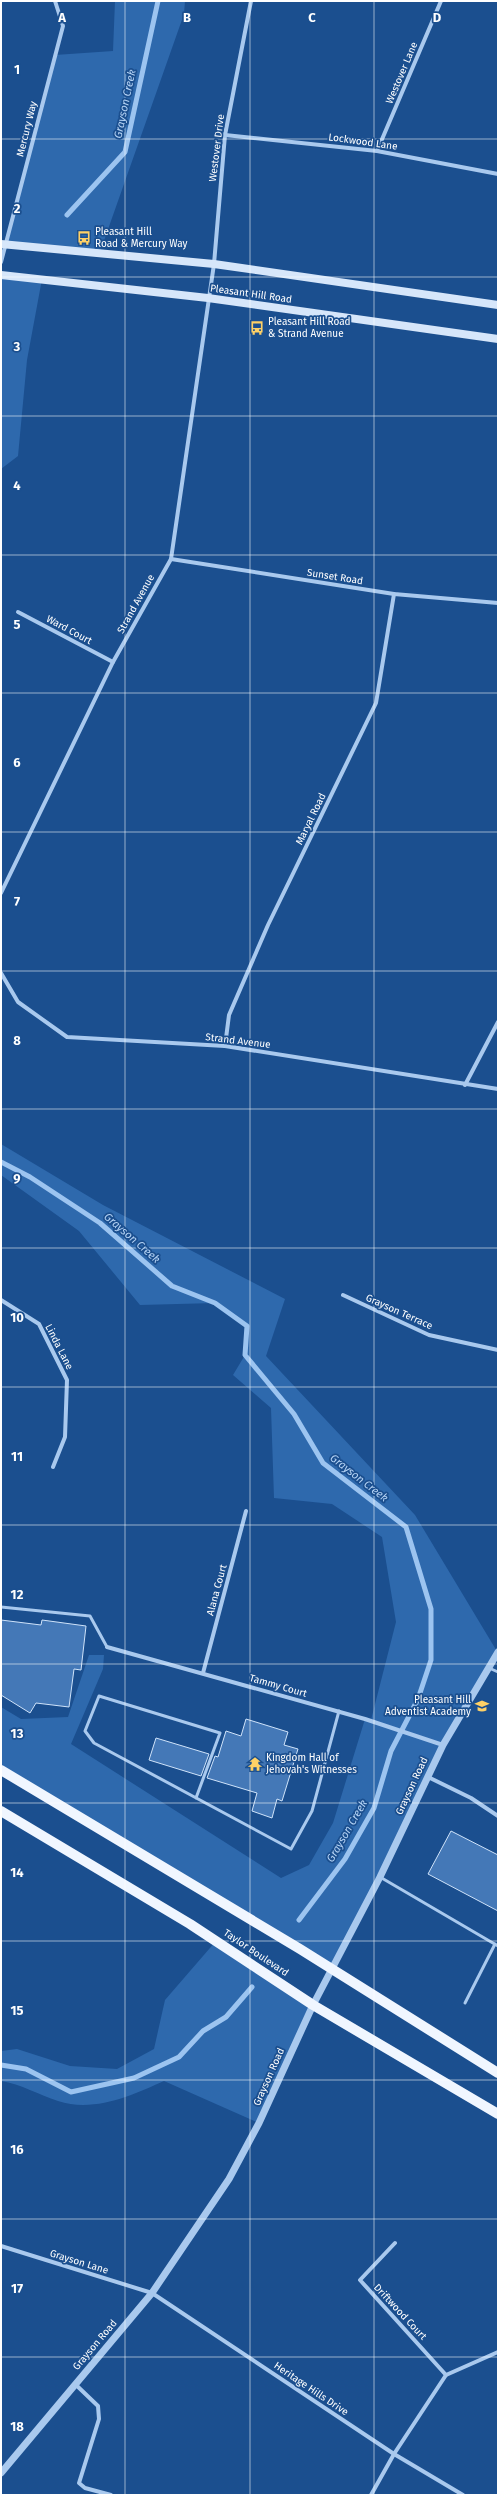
<svg xmlns="http://www.w3.org/2000/svg" width="499" height="2496" font-family="'Fira Sans',sans-serif">
	<rect width="100%" height="100%" fill="#1b4f8f"/>
	<g fill="#2e69ad">
		<path d="M115,1H185L184,14L100,252L7,243L55,55L113,51Z"/>
		<path d="M1,275L42,279L27,360L18,456L1,469Z"/>
		<path d="M1,1144L103,1205L285,1299L266,1356L415,1515L498,1653L443,1745L333,1970L1,1770V1707L21,1719L68,1717L89,1655H104L103,1669L71,1744L281,1878L309,1865L333,1823L365,1719L371,1720L396,1622L382,1537L332,1504L274,1498L271,1408L233,1375L245,1355L247,1326L215,1303L140,1305L79,1231L1,1175Z"/>
		<path d="M216,1941L313,2005L259,2123L164,2081C133,2095 94,2113 58,2101C39,2095 21,2084 1,2081V2051L17,2049L70,2066L117,2069L154,2049L165,2000Z"/>
	</g>
	<g fill="none" stroke-linecap="round" stroke-linejoin="round">
		<g stroke="#9cc4f0" stroke-width="5">
			<path d="M67,215L125,152L158,1"/>
			<path d="M1,1162L30,1177L100,1223L172,1286L215,1303L247,1326L245,1355L294,1414L323,1463L406,1527L431,1609V1660L418,1699L391,1751L374,1808L345,1859L299,1920"/>
			<path d="M1,2065L26,2069L71,2092L134,2078L179,2057L203,2031L226,2017L252,1987"/>
		</g>
	</g>
	<g fill="#4478b7" stroke="#cfe3fa">
		<path d="M1,1620L41,1625L42,1620L86,1626L81,1670L74,1669L69,1707L36,1703L30,1713L1,1695Z"/>
		<path d="M246,1719L288,1732L284,1745L298,1749L282,1801L277,1799L272,1818L252,1811L257,1793L207,1778L215,1756L218,1757L226,1731L241,1736Z"/>
		<path d="M156,1738L209,1754L201,1776L149,1760Z"/>
		<path d="M451,1831L498,1855V1911L428,1874Z"/>
	</g>
	<g fill="none" stroke-linecap="round" stroke-linejoin="round">
		<g stroke="#a9c9ee" stroke-width="3">
			<path d="M1,1607L90,1616L107,1647"/>
			<path d="M489,1668L498,1672"/>
			<path d="M196,1798L220,1733L99,1696L85,1731L94,1743L291,1849L312,1811L339,1711"/>
			<path d="M380,1877L498,1946"/>
			<path d="M465,2003L495,1944"/>
		</g>
		<g stroke="#a9c9ee" stroke-width="4">
			<path d="M225,135L377,151L498,174"/>
			<path d="M377,151L441,1"/>
			<path d="M1,262L63,26L55,1"/>
			<path d="M171,559L394,594L498,603"/>
			<path d="M18,612L113,662"/>
			<path d="M1,893L113,662L171,559L214,264L225,135L251,1"/>
			<path d="M1,973L18,1002L67,1037L225,1046L498,1089"/>
			<path d="M225,1046L229,1015L268,925L376,703L394,594"/>
			<path d="M465,1085L498,1022"/>
			<path d="M343,1295L429,1335L498,1350"/>
			<path d="M1,1300L39,1324L67,1380L65,1437L53,1467"/>
			<path d="M107,1647L365,1719L443,1745"/>
			<path d="M203,1673L246,1511"/>
			<path d="M428,1777L471,1798L498,1816"/>
			<path d="M395,2243L360,2280L446,2375"/>
			<path d="M1,2246L152,2293L394,2454L463,2495"/>
			<path d="M75,2384L98,2406L99,2419L79,2483L85,2488L111,2495"/>
			<path d="M371,2495L394,2454L446,2375L498,2352"/>
		</g>
		<path stroke="#a9c9ee" stroke-width="7" d="M1,2473L152,2293L229,2179L259,2123L313,2005L380,1877L443,1745L498,1652"/>
		<g stroke="#d6e6fa" stroke-width="8">
			<path d="M1,244L214,264L498,305"/>
			<path d="M1,275L208,298L498,339"/>
		</g>
		<g stroke="#f0f6ff" stroke-width="10">
			<path d="M1,1770L300,1949L498,2073"/>
			<path d="M1,1811L190,1924L313,2005L498,2114"/>
		</g>
	</g>
	<path fill="none" stroke="#fff" stroke-width="1" stroke-opacity="0.55" d="M125,1V2495M250,1V2495M374,1V2495M1,139H498M1,277H498M1,416H498M1,555H498M1,693H498M1,832H498M1,971H498M1,1109H498M1,1248H498M1,1387H498M1,1525H498M1,1664H498M1,1803H498M1,1941H498M1,2080H498M1,2219H498M1,2357H498"/>
	<defs>
		<symbol id="bus-bare" viewBox="-9 -9 18 18"><path d="M-5-6H5V4H4V6H2V4H-2V6H-4V4H-5ZM-3.5-4V0h7V-4ZM-3.5 1.2v1.5H-2V1.2ZM2 1.2v1.5H3.5V1.2Z" fill="#ffd166" stroke="#1b4f8f" stroke-width="2.5" paint-order="stroke"/></symbol>
		<symbol id="school-bare" viewBox="-9 -9 18 18"><path d="M0-5L7-2L0 1L-7-2ZM-4 1L0 2.5L4 1V4Q0 6-4 4Z" fill="#ffd166" stroke="#1b4f8f" stroke-width="2.5" paint-order="stroke"/></symbol>
		<symbol id="temple-bare" viewBox="-9 -9 18 18"><path d="M0-6L5-2H3V0L6.5 2.5H4V6H1.5V3h-3V6H-4V2.5H-6.5L-3 0V-2H-5Z" fill="#ffd166" stroke="#1b4f8f" stroke-width="2.5" paint-order="stroke"/></symbol>
	</defs>
	<g fill-rule="evenodd">
		<use href="#bus-bare" x="74" y="228" width="20" height="20"/>
		<use href="#bus-bare" x="247" y="318" width="20" height="20"/>
		<use href="#school-bare" x="472" y="1696" width="20" height="20"/>
		<use href="#temple-bare" x="245" y="1754" width="20" height="20"/>
	</g>
	<g text-anchor="middle" dominant-baseline="central" stroke-width="3.5" stroke-linejoin="round" paint-order="stroke">
		<g font-size="10" fill="#fff" stroke="#1b4f8f">
			<text transform="translate(402 73) rotate(-67)">Westover Lane</text>
			<text transform="translate(27 129) rotate(-76)">Mercury Way</text>
			<text transform="translate(363 142) rotate(8)">Lockwood Lane</text>
			<text transform="translate(217 148) rotate(-83)">Westover Drive</text>
			<text transform="translate(251 294) rotate(8)">Pleasant Hill Road</text>
			<text transform="translate(335 577) rotate(9)">Sunset Road</text>
			<text transform="translate(136 604) rotate(-61)">Strand Avenue</text>
			<text transform="translate(69 630) rotate(28)">Ward Court</text>
			<text transform="translate(311 819) rotate(-64)">Maryal Road</text>
			<text transform="translate(238 1041) rotate(7)">Strand Avenue</text>
			<text transform="translate(399 1312) rotate(24)">Grayson Terrace</text>
			<text transform="translate(59 1347) rotate(63)">Linda Lane</text>
			<text transform="translate(217 1590) rotate(-75)">Alana Court</text>
			<text transform="translate(278 1686) rotate(16)">Tammy Court</text>
			<text transform="translate(412 1786) rotate(-65)">Grayson Road</text>
			<text transform="translate(256 1953) rotate(34)">Taylor Boulevard</text>
			<text transform="translate(269 2077) rotate(-66)">Grayson Road</text>
			<text transform="translate(79 2262) rotate(17)">Grayson Lane</text>
			<text transform="translate(400 2312) rotate(47)">Driftwood Court</text>
			<text transform="translate(95 2345) rotate(-50)">Grayson Road</text>
			<text transform="translate(311 2389) rotate(34)">Heritage Hills Drive</text>
		</g>
		<g font-size="10" fill="#fff" stroke="#1b4f8f" text-anchor="start">
			<text x="95" y="232">Pleasant Hill<tspan x="95" dy="12">Road &amp; Mercury Way</tspan></text>
			<text x="268" y="322">Pleasant Hill Road<tspan x="268" dy="12">&amp; Strand Avenue</tspan></text>
			<text x="471" y="1700" text-anchor="end">Pleasant Hill<tspan x="471" dy="12">Adventist Academy</tspan></text>
			<text x="266" y="1758">Kingdom Hall of<tspan x="266" dy="12">Jehovah's Witnesses</tspan></text>
		</g>
		<g font-size="11" font-style="italic" fill="#b5d3f5" stroke="#1b4f8f">
			<text transform="translate(125 104) rotate(-78)">Grayson Creek</text>
			<text transform="translate(132 1238) rotate(41)">Grayson Creek</text>
			<text transform="translate(359 1478) rotate(38)">Grayson Creek</text>
			<text transform="translate(347 1831) rotate(-60)">Grayson Creek</text>
		</g>
	</g>
	<g font-size="13" text-anchor="middle" font-weight="bold" fill="#fff" stroke="#1b4f8f" stroke-width="3.5" stroke-linejoin="round" paint-order="stroke">
		<text x="62" y="22">A</text>
		<text x="187" y="22">B</text>
		<text x="312" y="22">C</text>
		<text x="437" y="22">D</text>
		<text x="17" y="74">1</text>
		<text x="17" y="213">2</text>
		<text x="17" y="351">3</text>
		<text x="17" y="490">4</text>
		<text x="17" y="629">5</text>
		<text x="17" y="767">6</text>
		<text x="17" y="906">7</text>
		<text x="17" y="1045">8</text>
		<text x="17" y="1183">9</text>
		<text x="17" y="1322">10</text>
		<text x="17" y="1461">11</text>
		<text x="17" y="1599">12</text>
		<text x="17" y="1738">13</text>
		<text x="17" y="1877">14</text>
		<text x="17" y="2015">15</text>
		<text x="17" y="2154">16</text>
		<text x="17" y="2293">17</text>
		<text x="17" y="2431">18</text>
	</g>
	<rect width="499" height="2496" fill="none" stroke="#ffffff" stroke-width="4"/>
</svg>
